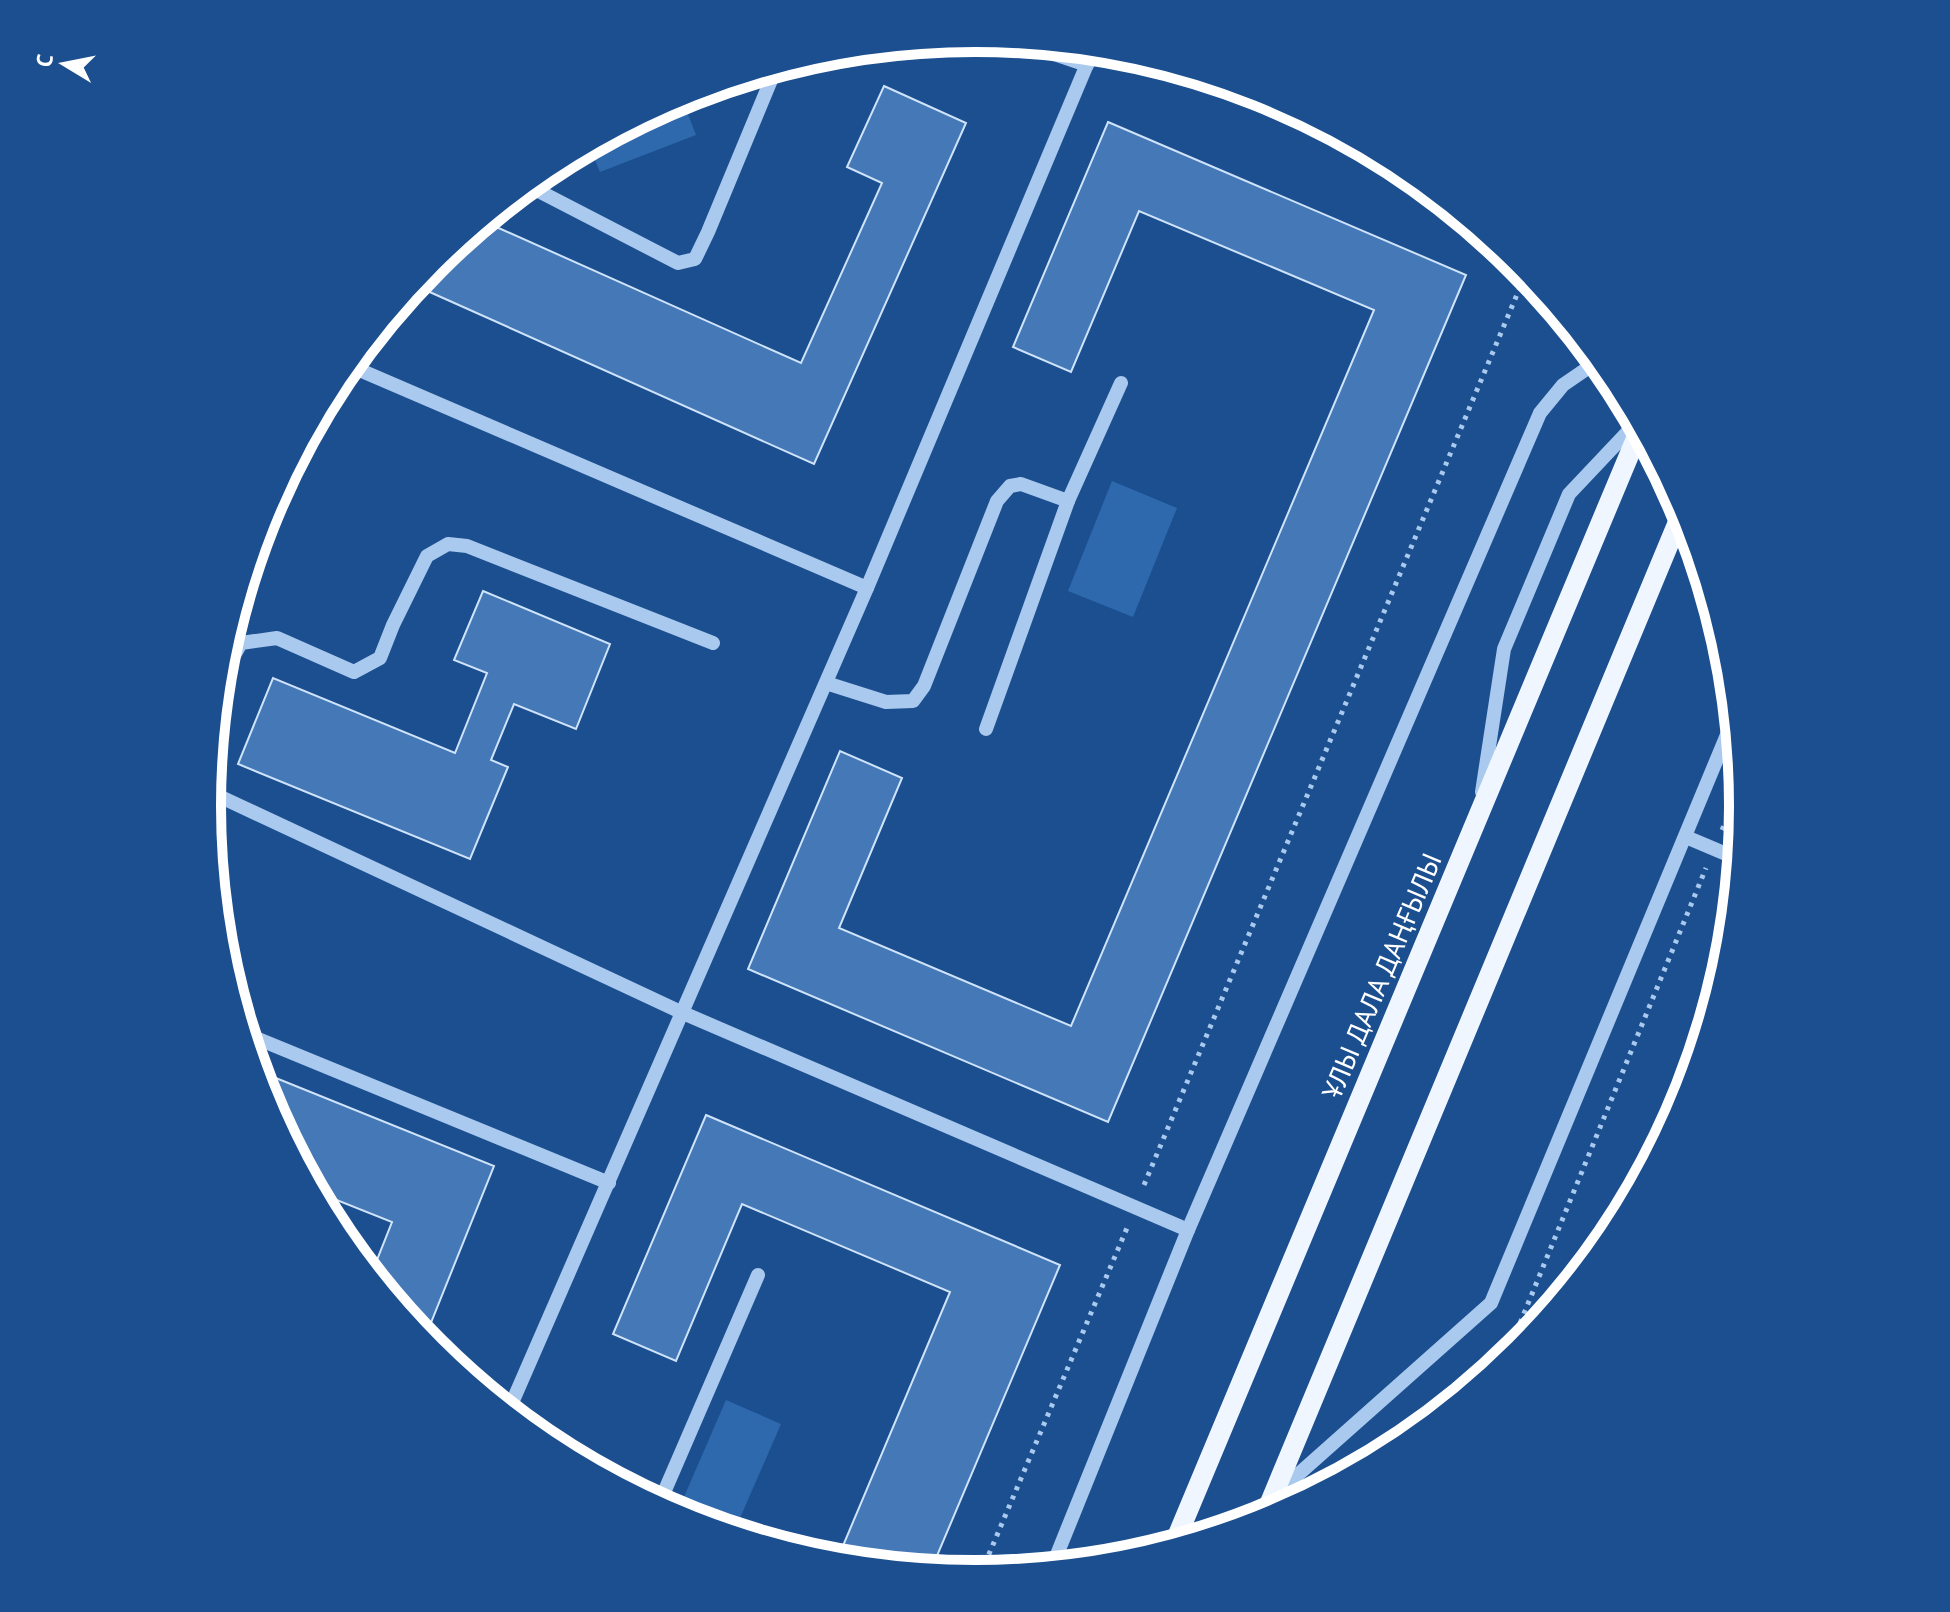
<svg xmlns="http://www.w3.org/2000/svg" width="1950" height="1612" font-family="'PT Sans',sans-serif">
	<rect width="100%" height="100%" fill="#1b4f8f"/>
	<g fill="#2e69ad">
		<path d="M681,96L696,135L600,172L589,146Z"/>
		<path d="M1112,481L1177,508L1133,617L1068,591Z"/>
		<path d="M726,1400L781,1424L734,1532L677,1513Z"/>
	</g>
	<g fill="#4478b7" stroke="#cfe3fa" stroke-width="2">
		<path d="M884,86L966,123L814,464L414,285L432,263L483,221L801,363L882,183L847,167Z"/>
		<path d="M1108,122L1466,275L1108,1122L748,969L840,751L902,778L839,928L1071,1026L1374,310L1139,211L1071,372L1013,347Z"/>
		<path d="M483,591L610,644L576,729L514,704L491,760L508,767L470,859L238,764L273,678L455,753L487,673L454,660Z"/>
		<path d="M256,1070L494,1166L424,1340L371,1275L392,1222L314,1191L265,1099Z"/>
		<path d="M706,1115L1060,1265L931,1570L837,1560L950,1292L742,1204L676,1361L613,1334Z"/>
	</g>
	<g fill="none" stroke-linecap="round" stroke-linejoin="round">
		<g stroke="#a9c9ee" stroke-width="5" stroke-dasharray="4 6" stroke-linecap="butt">
			<path d="M1722,830L1741,787"/>
			<path d="M1144,1185L1526,273"/>
			<path d="M1505,1360L1706,868"/>
			<path d="M981,1573L1127,1228"/>
		</g>
		<g stroke="#a9c9ee" stroke-width="14">
			<path d="M1022,43L1087,65"/>
			<path d="M527,185L678,263L695,259L708,232L776,68"/>
			<path d="M348,365L867,588"/>
			<path d="M219,682L241,643L277,638L354,672L380,658L393,625L427,556L448,544L467,546L713,643"/>
			<path d="M826,683L886,702L913,701L924,686L997,501L1010,486L1021,484L1068,501"/>
			<path d="M986,729L1068,501L1121,383"/>
			<path d="M208,791L683,1013L1188,1230"/>
			<path d="M1482,792L1504,649L1569,494L1637,422"/>
			<path d="M1686,837L1738,859"/>
			<path d="M246,1034L609,1183"/>
			<path d="M508,1412L867,588L1093,50"/>
			<path d="M1275,1495L1491,1303L1734,718"/>
			<path d="M659,1504L758,1275"/>
			<path d="M1055,1566L1056,1557L1188,1230L1540,413L1563,385L1598,361"/>
		</g>
		<g stroke="#f0f6ff" stroke-width="20">
			<path d="M1264,1517L1683,510"/>
			<path d="M1174,1544L1640,429"/>
		</g>
	</g>
	<g text-anchor="middle" dominant-baseline="central" stroke-width="7" stroke-linejoin="round" paint-order="stroke">
		<g font-size="28" fill="#fff" stroke="#1b4f8f">
			<text transform="translate(1381 976) rotate(-67)">ҰЛЫ ДАЛА ДАҢҒЫЛЫ</text>
		</g>
	</g>
	<path d="M0 0H1950V1612H0ZM221 806a754 754 0 1 1 1508 0a754 754 0 1 1-1508 0Z" fill="#1b4f8f" fill-rule="evenodd"/>
	<path fill="none" stroke="#fff" stroke-width="10" d="M221 806a754 754 0 1 1 1508 0a754 754 0 1 1-1508 0Z"/>
	<g transform="translate(64 64) rotate(280)" stroke="#1b4f8f" stroke-width="6" paint-order="stroke">
	<path d="M0-6L14 30L0 20L-14 30Z" fill="#ffffff"/>
	<text y="-12" font-size="22" font-weight="bold" text-anchor="middle" fill="#ffffff">С</text>
	</g>
</svg>
